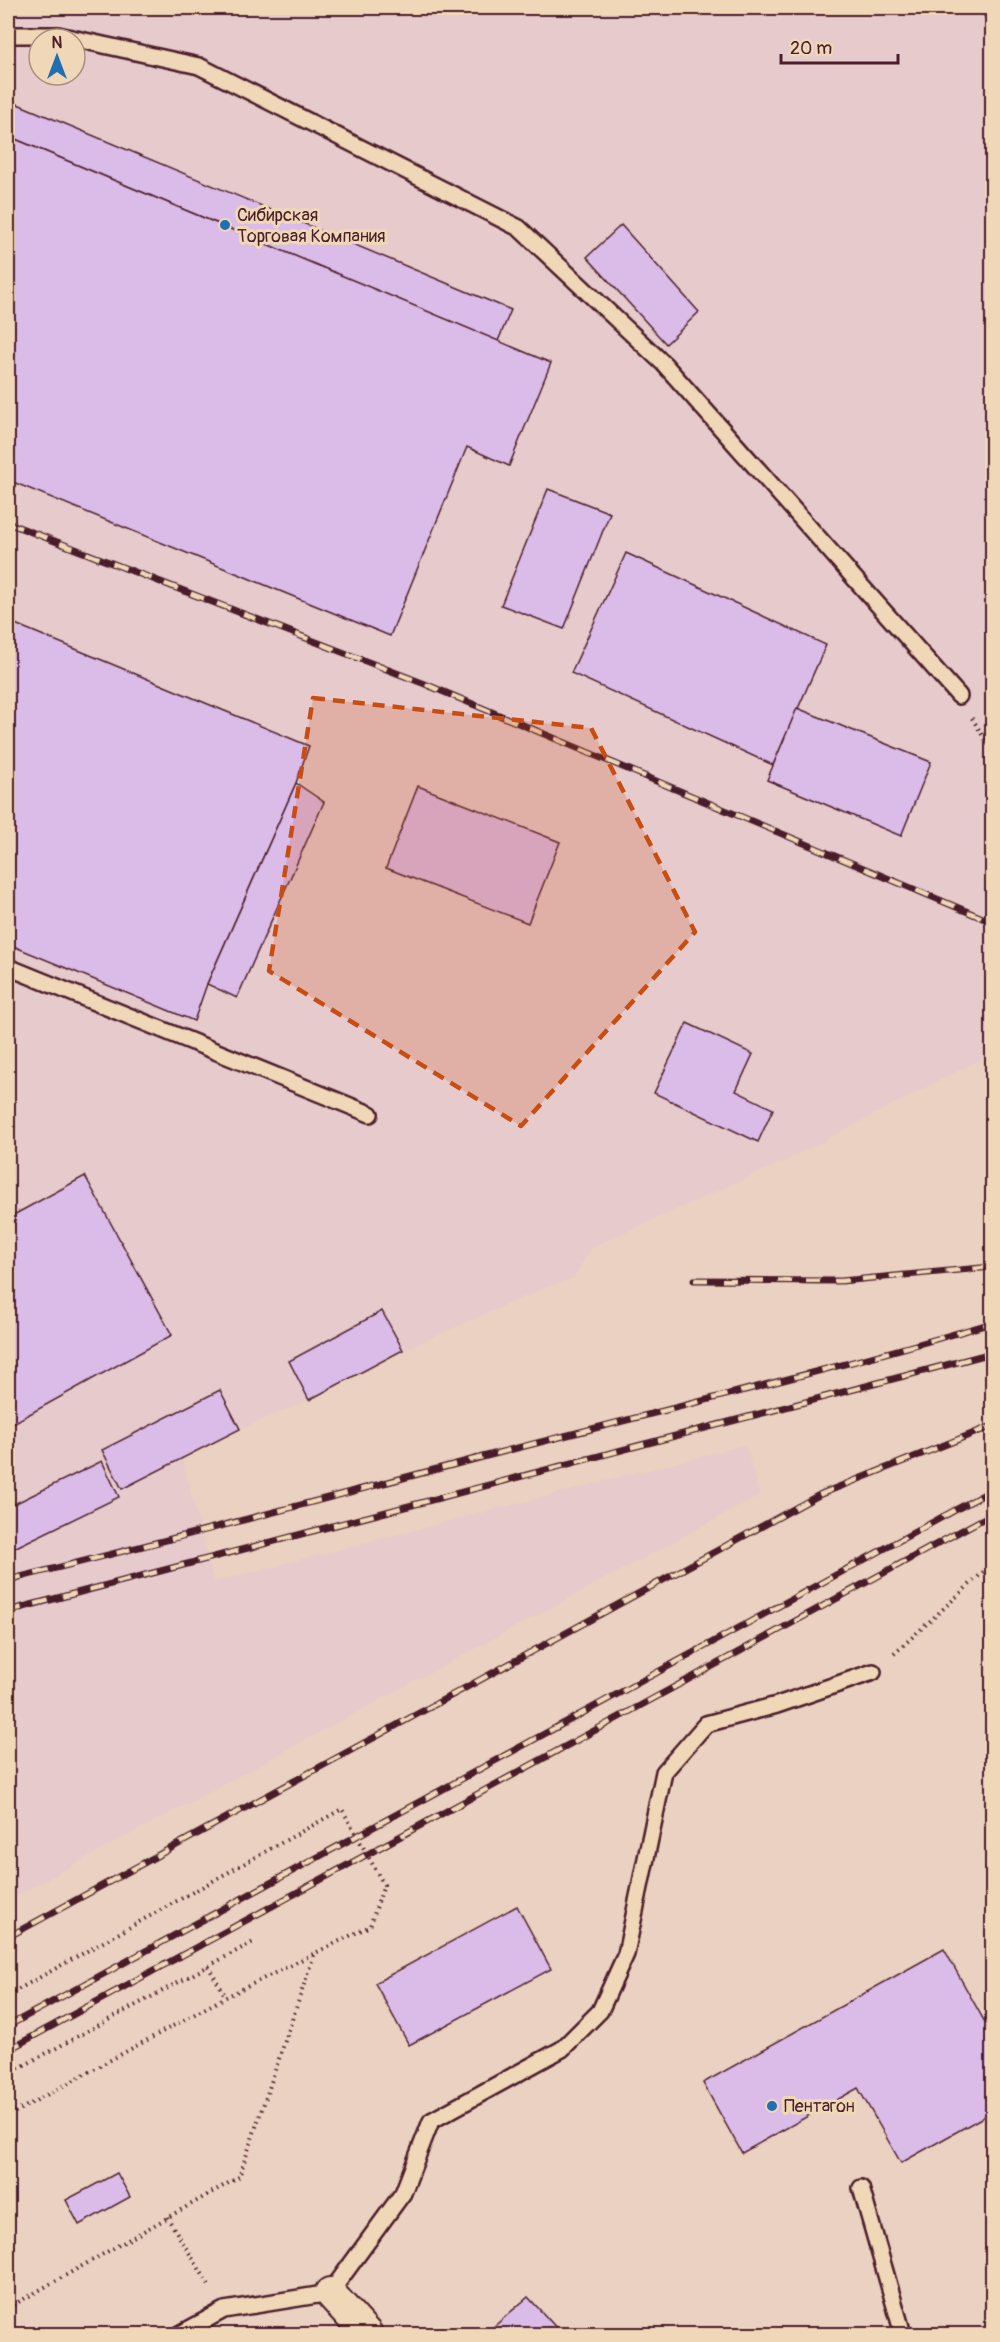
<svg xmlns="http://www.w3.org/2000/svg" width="1000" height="2342" font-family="Pangolin,sans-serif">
	<rect width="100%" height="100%" fill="#ebd1c1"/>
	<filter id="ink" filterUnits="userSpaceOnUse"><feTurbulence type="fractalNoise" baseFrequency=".0167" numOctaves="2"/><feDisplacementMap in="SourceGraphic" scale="12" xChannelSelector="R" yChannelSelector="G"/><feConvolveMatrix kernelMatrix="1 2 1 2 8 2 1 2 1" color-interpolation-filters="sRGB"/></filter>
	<g filter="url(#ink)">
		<path fill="#e6cacc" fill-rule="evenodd" d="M8,8H992V1053L788,1159L592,1247L573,1278L542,1289L403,1350L309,1400L240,1429L182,1459L214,1582L745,1445L760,1495L8,1900ZM39,39H75V75H39Z"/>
		<g fill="#dbbbe7" stroke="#4a1f2b" stroke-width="1.5">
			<path d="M980,8H992V31Z"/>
			<path d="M8,100L511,310L498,341L8,136Z"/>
			<path d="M8,136L551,363L509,466L467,447L390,636L8,480Z"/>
			<path d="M621,225L699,312L666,344L587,257Z"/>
			<path d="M548,489L610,513L564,629L501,605Z"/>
			<path d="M626,553L826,645L773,765L571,673Z"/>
			<path d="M8,621L309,746L296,783L207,984L194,1021L8,944Z"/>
			<path d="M797,708L931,762L901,836L767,780Z"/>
			<path d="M296,783L324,802L237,998L207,984Z"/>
			<path d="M418,786L560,842L528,923L386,868Z"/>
			<path d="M687,1023L753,1054L736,1091L773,1109L758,1142L654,1093Z"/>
			<path d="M85,1176L172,1335L8,1426V1218Z"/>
			<path d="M382,1311L403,1350L309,1400L289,1361Z"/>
			<path d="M220,1390L240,1429L122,1489L102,1450Z"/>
			<path d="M102,1461L119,1497L8,1551V1507Z"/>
			<path d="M517,1906L551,1969L409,2045L375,1983Z"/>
			<path d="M944,1949L992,2035V2112L901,2163L858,2088L742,2153L703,2083Z"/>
			<path d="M117,2173L130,2197L79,2225L66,2200Z"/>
			<path d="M528,2297L562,2334H495L491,2329Z"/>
		</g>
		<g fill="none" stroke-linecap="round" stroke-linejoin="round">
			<defs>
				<g id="service">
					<path d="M8,35H58L199,66L519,228L664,364L959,696"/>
					<path d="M8,967L370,1114"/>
					<path d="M861,2188L903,2334"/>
					<path d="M180,2334L224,2310L330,2293L403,2193L431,2121L562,2049L600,2011L626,1954L664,1772L706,1724L777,1705L873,1672"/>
				</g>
				<path id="minor" d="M330,2293L367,2334"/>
			</defs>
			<use href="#service" stroke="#4a1f2b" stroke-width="20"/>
			<use href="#minor" stroke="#4a1f2b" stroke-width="34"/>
			<g stroke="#4a1f2b" stroke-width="4" stroke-dasharray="1.5 4.5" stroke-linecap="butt">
				<path d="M972,718L992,751"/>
				<path d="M894,1654L992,1564"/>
				<path d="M208,1966L226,1997"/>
				<path d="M8,1995L342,1809L384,1885L370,1926L226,1997L8,2116"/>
				<path d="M8,2074L255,1941"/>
				<path d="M167,2217L211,2288"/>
				<path d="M8,2308L239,2177L314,1955"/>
			</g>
			<use href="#service" stroke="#efd7b7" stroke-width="15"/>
			<use href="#minor" stroke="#efd7b7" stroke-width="30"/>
			<defs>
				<g id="rail">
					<path d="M8,523L425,684L992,922"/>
					<path d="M694,1280L841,1281L992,1267"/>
					<path d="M8,1580C172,1540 334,1496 498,1453C663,1410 829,1371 992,1323"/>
					<path d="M8,1611L992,1353"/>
					<path d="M8,1937L821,1494L992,1426"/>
					<path d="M8,2026L992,1490"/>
					<path d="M8,2050L992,1514"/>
				</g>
			</defs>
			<use href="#rail" stroke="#4a1f2b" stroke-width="7"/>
			<use href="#rail" stroke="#efd7b7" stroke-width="4.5" stroke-dasharray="14" stroke-linecap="butt"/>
		</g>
	</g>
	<path fill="#c84d12" fill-opacity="0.2" stroke="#c84d12" stroke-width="4.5" stroke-dasharray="12 8" stroke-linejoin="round" d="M313,698L591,728L695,932L521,1126L269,971Z"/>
	<g fill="#1f6fb2" stroke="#efd7b7" stroke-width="2">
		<circle cx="225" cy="225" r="6"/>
		<circle cx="772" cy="2106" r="6"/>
	</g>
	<g text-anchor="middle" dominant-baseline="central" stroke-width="6" stroke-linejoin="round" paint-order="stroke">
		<g font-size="18" fill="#4a1f2b" stroke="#efd7b7" text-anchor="start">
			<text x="237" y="215">Сибирская<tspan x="237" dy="21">Торговая Компания</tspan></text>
			<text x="784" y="2106">Пентагон</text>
		</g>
	</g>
	<rect width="1000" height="2342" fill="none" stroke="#efd7b7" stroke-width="30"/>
	<rect x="15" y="15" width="970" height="2312" fill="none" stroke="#4a1f2b" stroke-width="2" filter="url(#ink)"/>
	<g transform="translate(57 57)"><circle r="28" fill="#efd7b7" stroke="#ad8d7f" stroke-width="1.5"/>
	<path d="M0-4.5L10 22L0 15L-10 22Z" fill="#1f6fb2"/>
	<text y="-9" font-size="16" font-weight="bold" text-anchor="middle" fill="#4a1f2b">N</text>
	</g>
	<path d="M781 54v9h117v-9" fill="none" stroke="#4a1f2b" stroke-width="3"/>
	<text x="790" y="54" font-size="18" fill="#4a1f2b" stroke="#efd7b7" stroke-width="4.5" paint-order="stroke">20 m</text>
</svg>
